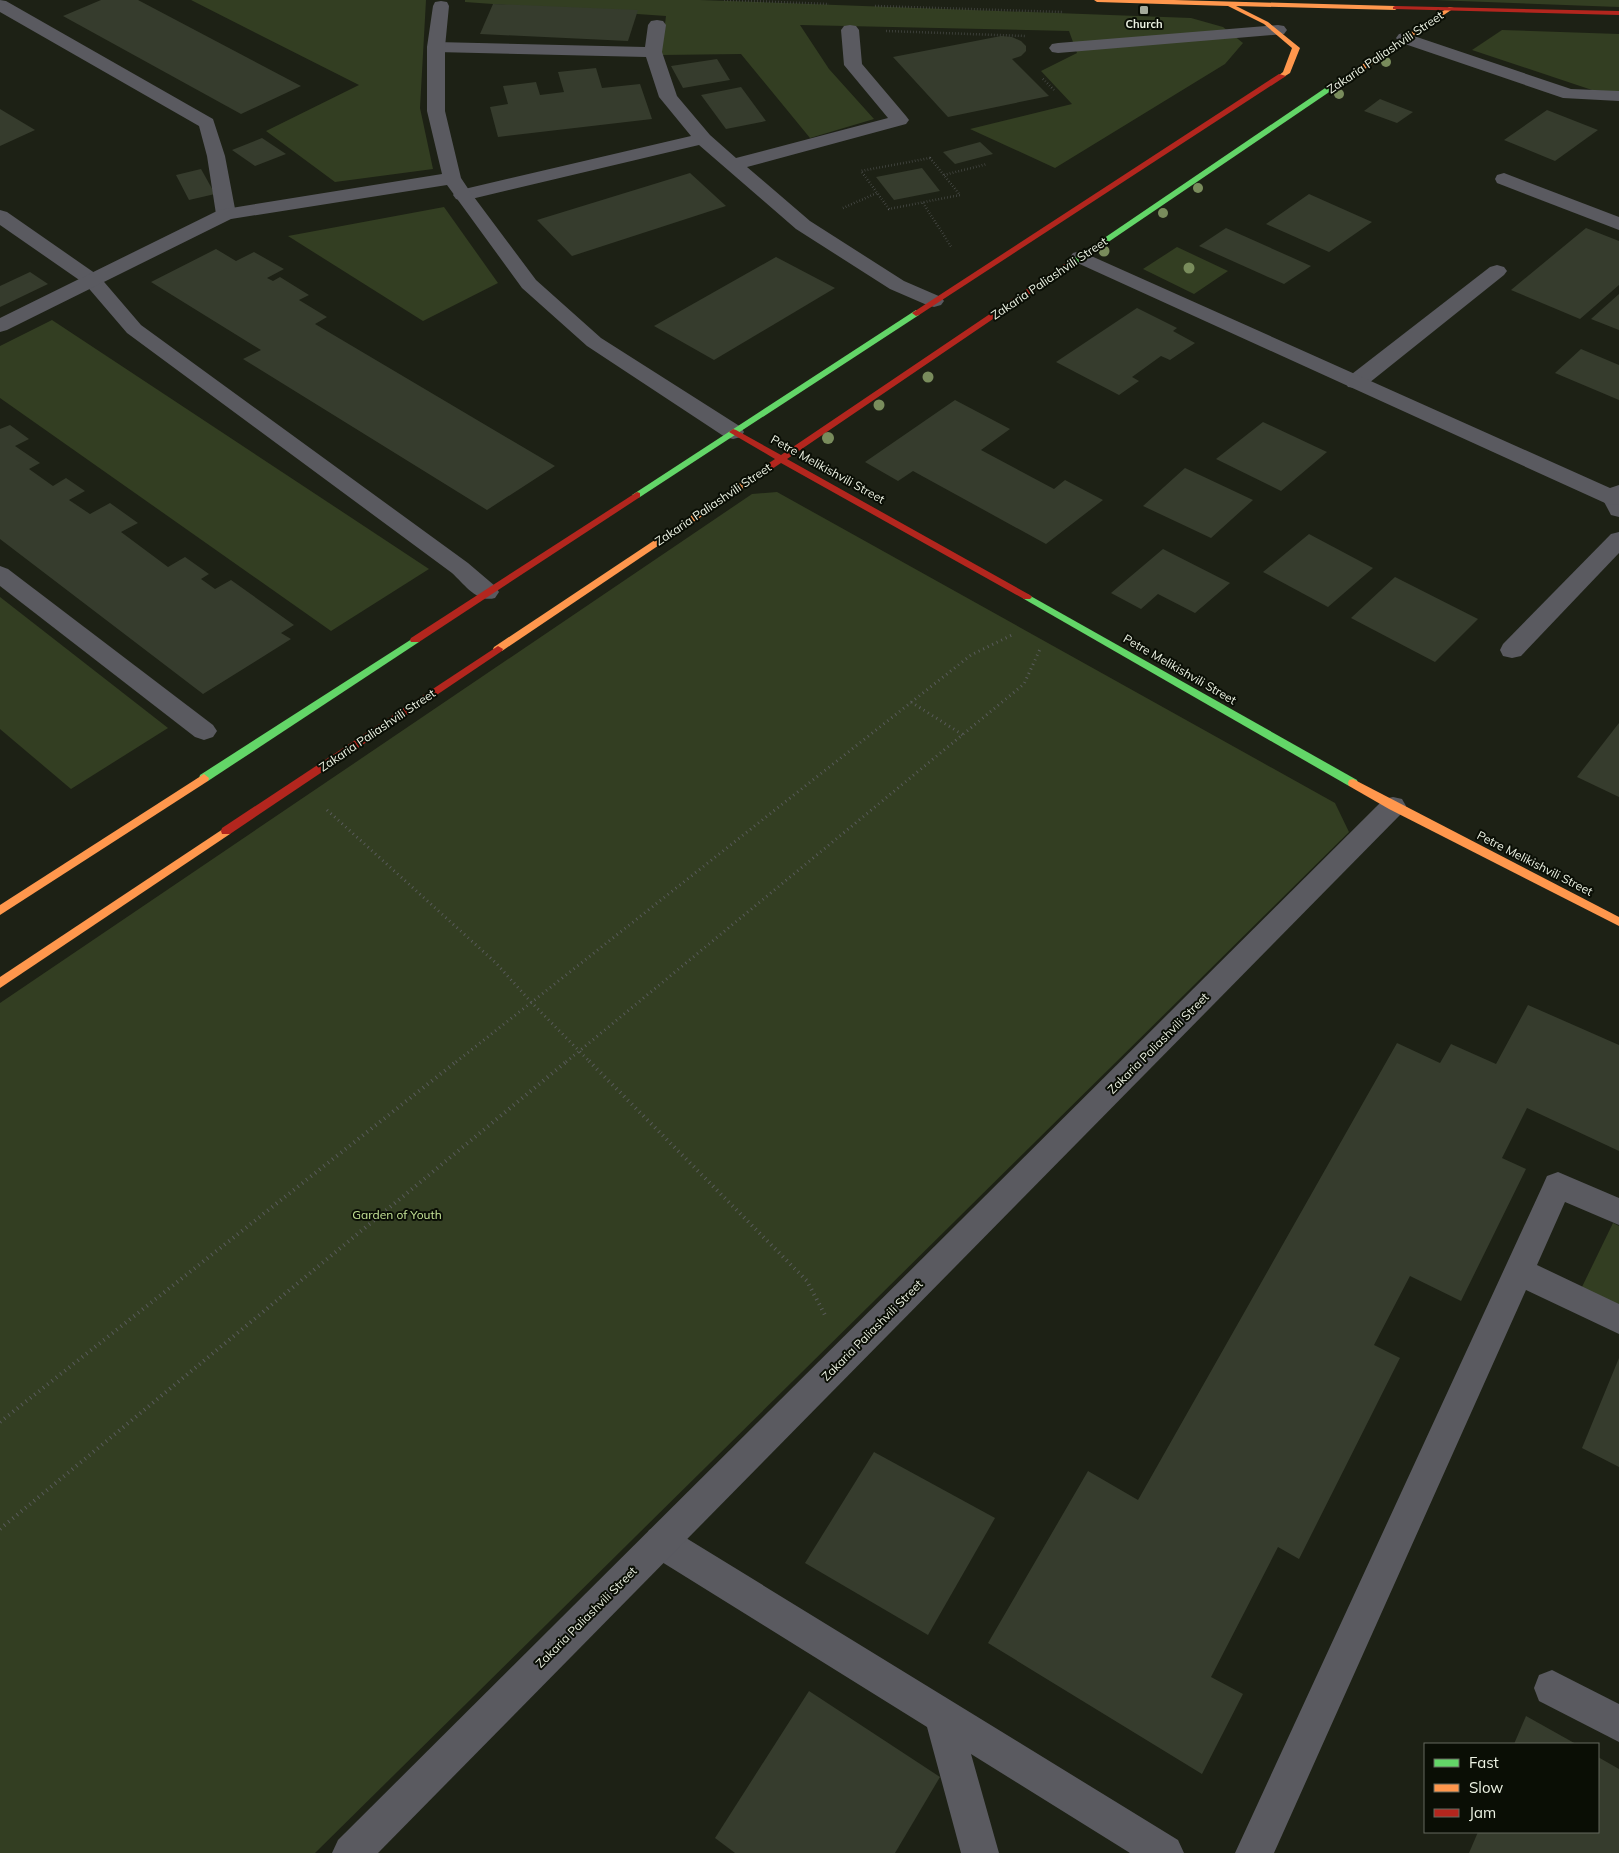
<svg xmlns="http://www.w3.org/2000/svg" width="1619" height="1853" font-family="Mulish,sans-serif">
	<rect width="100%" height="100%" fill="#1d2115"/>
	<g fill="#333e22">
		<path d="M191,0H426L420,108L433,169L335,182L266,131L359,85Z"/>
		<path d="M465,0H700L1191,18L1223,27L1243,43L1225,64L1055,168L970,129L1072,104L1041,71L1077,53L1069,31L800,25L829,69L874,119L810,138L741,54L661,55L666,16L465,2Z"/>
		<path d="M1434,0H1619V7Z"/>
		<path d="M1502,30L1619,34V92L1595,91L1472,50Z"/>
		<path d="M444,207L498,283L423,321L288,236Z"/>
		<path d="M1177,247L1228,271L1194,294L1143,269Z"/>
		<path d="M52,320L429,569L331,631L0,398V346Z"/>
		<path d="M777,492L1335,803L1349,832L315,1853H0V1003L752,494Z"/>
		<path d="M0,597L168,728L71,789L0,729Z"/>
		<path d="M1613,1223L1619,1226V1308L1581,1289Z"/>
	</g>
	<g fill="#363c2d">
		<path d="M101,0H138L301,86L241,114L63,16Z"/>
		<path d="M493,4L638,10L628,41L480,34Z"/>
		<path d="M1001,36L1012,37L1021,41L1026,46V51L1021,56L1012,59L1049,96L948,117L893,57Z"/>
		<path d="M717,59L730,80L683,88L671,66Z"/>
		<path d="M596,68L602,88L640,84L652,119L498,137L490,107L508,104L503,86L536,82L540,95L564,92L558,72Z"/>
		<path d="M741,87L766,121L726,129L701,95Z"/>
		<path d="M1380,99L1413,112L1397,123L1364,111Z"/>
		<path d="M0,109L35,130L0,146Z"/>
		<path d="M1547,110L1598,130L1555,161L1504,140Z"/>
		<path d="M262,138L286,154L255,166L232,150Z"/>
		<path d="M980,142L993,154L955,164L943,152Z"/>
		<path d="M922,168L940,191L894,200L876,177Z"/>
		<path d="M201,169L215,194L189,200L176,175Z"/>
		<path d="M690,173L726,206L572,256L537,220Z"/>
		<path d="M1309,194L1372,222L1329,252L1266,224Z"/>
		<path d="M1226,228L1311,266L1284,284L1199,246Z"/>
		<path d="M1586,228L1619,241V285L1580,319L1511,290Z"/>
		<path d="M216,249L236,261L254,252L284,269L267,278L273,281L280,277L309,295L299,300L327,317L315,324L555,466L487,510L243,359L261,350L151,282Z"/>
		<path d="M776,257L835,288L714,360L654,326Z"/>
		<path d="M30,272L48,284L0,307V286Z"/>
		<path d="M1619,294V330L1591,319Z"/>
		<path d="M1137,308L1177,328L1173,331L1195,343L1170,360L1161,356L1132,377L1139,381L1119,395L1056,362Z"/>
		<path d="M1581,349L1619,365V400L1555,373Z"/>
		<path d="M955,400L1010,429L981,450L1054,489L1065,480L1103,500L1046,544L913,471L898,481L865,462Z"/>
		<path d="M1263,422L1327,452L1281,491L1216,459Z"/>
		<path d="M10,425L29,439L15,446L40,463L29,469L53,486L66,478L85,491L69,500L90,514L110,503L138,523L121,532L168,567L185,557L209,574L201,579L215,589L231,580L294,625L281,633L291,639L203,694L0,539V429Z"/>
		<path d="M1185,468L1253,500L1211,538L1143,506Z"/>
		<path d="M1309,534L1373,568L1328,607L1263,572Z"/>
		<path d="M1163,549L1230,583L1195,613L1158,594L1141,609L1111,593Z"/>
		<path d="M1395,577L1478,619L1435,662L1351,618Z"/>
		<path d="M1619,723V797L1577,777Z"/>
		<path d="M1528,1005L1619,1045V1151L1527,1108L1502,1158L1526,1169L1461,1301L1410,1276L1374,1345L1400,1358L1299,1559L1278,1547L1211,1677L1243,1694L1202,1774L988,1643L1088,1471L1138,1500L1397,1043L1440,1063L1451,1044L1496,1064Z"/>
		<path d="M1619,1358V1467L1582,1448Z"/>
		<path d="M874,1452L995,1518L928,1635L805,1563Z"/>
		<path d="M809,1691L940,1777L895,1853H735L715,1838Z"/>
		<path d="M1526,1716L1576,1744H1514Z"/>
		<path d="M1598,1757L1619,1769V1853H1469L1478,1832H1598Z"/>
	</g>
	<g fill="none" stroke-linecap="round" stroke-linejoin="round">
		<g stroke="#595b5b" stroke-width="2.5" stroke-dasharray="0.5 2.5" stroke-linecap="butt">
			<path d="M724,0L829,4"/>
			<path d="M875,6L1062,12"/>
			<path d="M886,31L1025,36"/>
			<path d="M1043,79L1055,91"/>
			<path d="M930,158L960,195L889,209L861,171Z"/>
			<path d="M944,175L987,164"/>
			<path d="M923,203L952,248"/>
			<path d="M843,208L877,193"/>
		</g>
		<g stroke="#595b5b" stroke-width="3" stroke-dasharray="1 4" stroke-linecap="butt">
			<path d="M911,702L963,735"/>
			<path d="M327,810L496,963L531,1002L590,1062"/>
			<path d="M456,1062L971,655L1014,634"/>
			<path d="M566,1062L1024,684L1041,647"/>
		</g>
		<g stroke="#595b5b" stroke-width="4" stroke-dasharray="1 4.5" stroke-linecap="butt">
			<path d="M589,1061L807,1281L826,1317"/>
			<path d="M0,1422L457,1061"/>
			<path d="M0,1529L567,1061"/>
		</g>
		<g fill="#5a5a60" fill-rule="evenodd">
			<path d="M0,0L6,1L213,119L225,156L236,214L233,218L226,220L219,218L216,214L207,156L199,126L0,12Z"/>
			<path d="M657,20L663,21L666,25L662,52L677,96L710,135L736,158L888,118L844,65L841,30L844,26L850,25L856,26L859,30L862,64L906,116L909,120L906,124L747,167L810,221L904,281L941,297L944,301L941,305L934,307L927,305L890,289L796,229L699,145L463,201L456,199L453,195L456,191L691,136L659,97L646,57L436,52L430,51L427,47L430,43L436,42L645,47L648,25L651,21Z"/>
			<path d="M1278,25L1284,26L1287,30L1284,34L1058,53L1052,52L1049,48L1052,44L1058,43Z"/>
			<path d="M0,210L7,212L99,276L141,325L468,563L495,586L499,592L495,598C477,603 465,585 452,573L127,333L85,284L0,225Z"/>
			<path d="M1497,265L1504,267L1507,271L1504,275L1364,387L1356,388L1348,387L1345,382L1348,377L1490,267Z"/>
			<path d="M1613,491L1619,492V517L1611,515L1602,498L1605,493Z"/>
			<path d="M1619,532V553L1521,656L1512,658L1503,656L1500,650L1503,644L1611,534Z"/>
			<path d="M0,566L8,569L213,725L217,731L213,737L204,740L195,737L0,586Z"/>
			<path d="M1558,1172L1619,1198V1225L1565,1202L1537,1265L1619,1304V1334L1526,1290L1274,1853H1235L1543,1185L1547,1176Z"/>
			<path d="M661,1525L673,1530L1178,1840L1184,1853H1130L971,1754L999,1853H961L927,1727L649,1554L644,1542L649,1530Z"/>
			<path d="M1552,1670L1619,1704V1742L1539,1701L1534,1688L1539,1675Z"/>
		</g>
		<g fill="#5a5a60" fill-rule="evenodd">
			<path d="M441,1L447,2L449,6L445,47V111L461,178L471,193L536,280L601,338L741,427L744,432L741,437L733,439L725,437L587,346L522,288L447,185L231,219L7,330L0,332V318L219,210L442,174L427,111V47L433,6L435,2Z"/>
			<path d="M1405,33L1571,89L1619,91V101L1563,98L1399,42L1396,38L1399,34Z"/>
			<path d="M1504,173L1619,217V230L1497,183L1495,179L1497,175Z"/>
			<path d="M1080,251L1610,488L1619,485V504L1613,505L1605,503L1073,261L1070,257L1073,253Z"/>
			<path d="M1393,797L1402,799L1406,806L1402,813L378,1853H332L338,1840L1384,799Z"/>
		</g>
		<g fill="#63d668" fill-rule="evenodd">
			<path d="M1337,80L1344,82L1070,268L1063,266Z"/>
			<path d="M916,310L920,313L919,315L640,497L637,498L632,495Z"/>
			<path d="M1027,594L1357,780L1358,783L1357,786H1349L1024,599L1022,597Z"/>
			<path d="M415,637L419,638L420,640L419,642L208,781H200L199,778L200,775Z"/>
		</g>
		<g fill="#ff974d" fill-rule="evenodd">
			<path d="M1094,0H1174L1395,6L1398,8L1395,10L1236,6L1268,22L1300,48L1290,73L1282,78L1278,76L1283,72L1292,48L1264,24L1228,6L1097,2Z"/>
			<path d="M1449,7L1454,8L1343,84L1336,82Z"/>
			<path d="M766,466L771,469L769,471L502,651H494L493,649L494,647Z"/>
			<path d="M204,774L209,778L208,781L0,915V905Z"/>
			<path d="M1353,779L1619,917V926L1389,809L1349,786L1348,783L1349,780Z"/>
			<path d="M226,827L230,828L231,831L230,834L0,988V977Z"/>
		</g>
		<g fill="#b3261e" fill-rule="evenodd">
			<path d="M1395,6L1619,11V15L1393,9V7Z"/>
			<path d="M1279,74L1286,76L919,315L916,316L912,313Z"/>
			<path d="M1064,264L1071,266L787,459L1030,595L1032,597L1030,599H1024L781,463L769,471H763V467L775,459L729,432L733,429L736,430L781,455Z"/>
			<path d="M637,492L640,493V497L419,642H411L410,640L411,638Z"/>
			<path d="M498,646L503,649L502,651L230,834H222L221,831L222,828Z"/>
		</g>
	</g>
	<g fill="#798c5c">
		<circle cx="1386" cy="62" r="5"/>
		<circle cx="1339" cy="94" r="5"/>
		<circle cx="1198" cy="188" r="5"/>
		<circle cx="1163" cy="213" r="5"/>
		<circle cx="1104" cy="251" r="5.5"/>
		<circle cx="1189" cy="268" r="5.5"/>
		<circle cx="928" cy="377" r="5.5"/>
		<circle cx="879" cy="405" r="5.5"/>
		<circle cx="828" cy="438" r="6"/>
	</g>
	<rect fill="#a4a99b" stroke="#0a0e05" stroke-width="2" x="1139" y="5" width="10" height="10" rx="2.5"/>
	<g text-anchor="middle" dominant-baseline="central" stroke-width="4" stroke-linejoin="round" paint-order="stroke">
		<g font-size="11" font-weight="bold" fill="#ecf2e3" stroke="#0a0e05">
			<text x="1144" y="24">Church</text>
		</g>
		<g font-size="12" fill="#ecf2e3" stroke="#0a0e05">
			<text transform="translate(1385 52) rotate(-34)">Zakaria Paliashvili Street</text>
			<text transform="translate(1049 278) rotate(-34)">Zakaria Paliashvili Street</text>
			<text transform="translate(828 469) rotate(29)">Petre Melikishvili Street</text>
			<text transform="translate(713 504) rotate(-34)">Zakaria Paliashvili Street</text>
			<text transform="translate(1180 669) rotate(30)">Petre Melikishvili Street</text>
			<text transform="translate(377 730) rotate(-34)">Zakaria Paliashvili Street</text>
			<text transform="translate(1535 863) rotate(27)">Petre Melikishvili Street</text>
			<text transform="translate(1158 1043) rotate(-45)">Zakaria Paliashvili Street</text>
			<text transform="translate(872 1330) rotate(-45)">Zakaria Paliashvili Street</text>
			<text transform="translate(586 1617) rotate(-45)">Zakaria Paliashvili Street</text>
		</g>
		<g font-size="12" fill="#c5e396" stroke="#0a0e05">
			<text x="397" y="1214">Garden of Youth</text>
		</g>
	</g>
	<rect x="1424" y="1743" width="175" height="90" fill="#0a0e05" stroke="#64695e"/>
	<rect x="1434" y="1759" width="25" height="8" fill="#63d668" stroke="#64695e"/>
	<text x="1469" y="1768" font-size="15" fill="#ecf2e3">Fast</text>
	<rect x="1434" y="1784" width="25" height="8" fill="#ff974d" stroke="#64695e"/>
	<text x="1469" y="1793" font-size="15" fill="#ecf2e3">Slow</text>
	<rect x="1434" y="1809" width="25" height="8" fill="#b3261e" stroke="#64695e"/>
	<text x="1469" y="1818" font-size="15" fill="#ecf2e3">Jam</text>
</svg>
